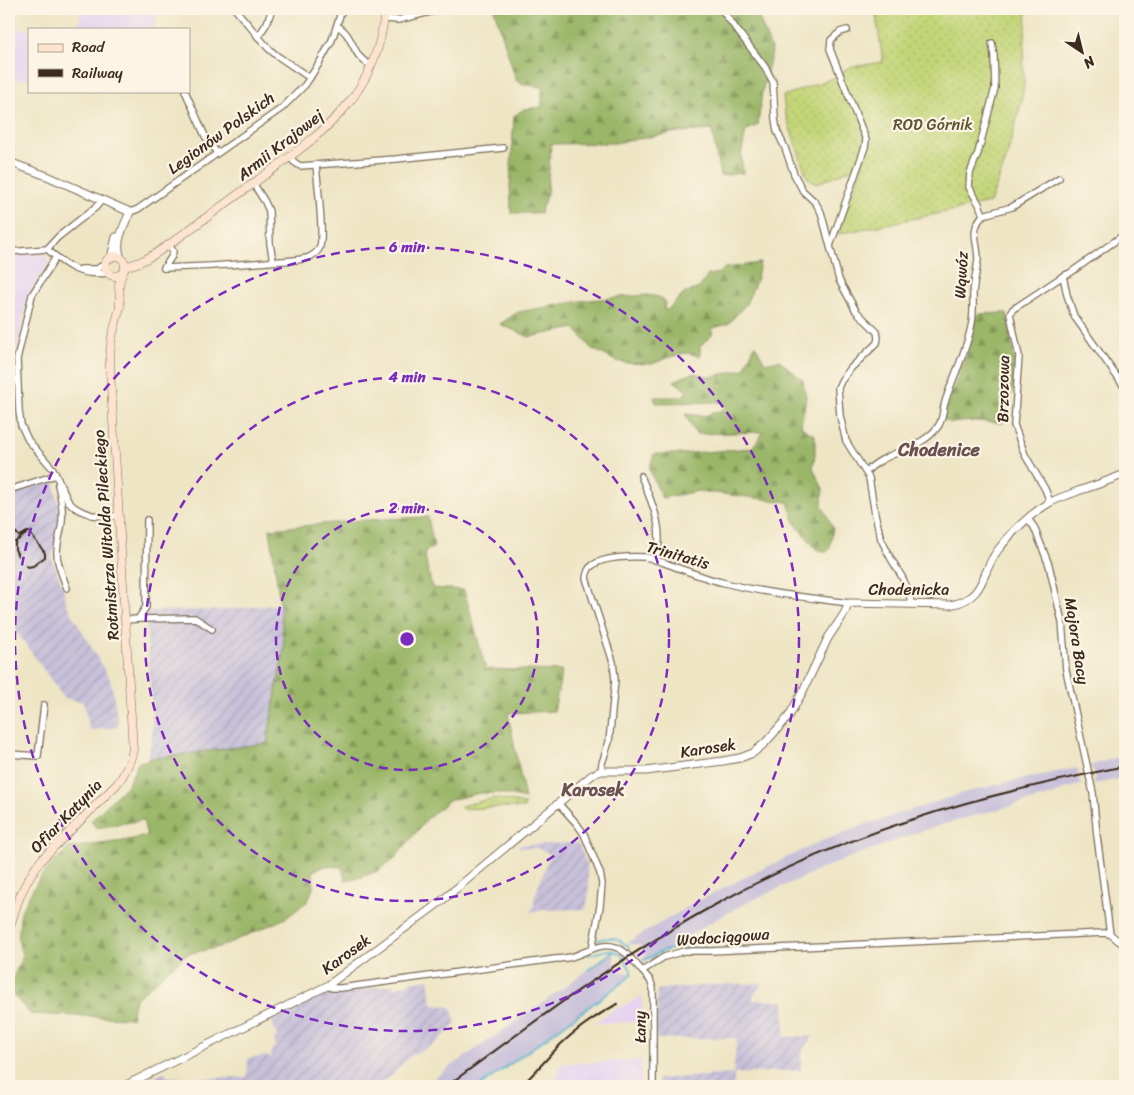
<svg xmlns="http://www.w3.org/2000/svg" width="1134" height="1095" font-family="Sriracha,sans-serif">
	<defs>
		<pattern id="industrial-furrows" width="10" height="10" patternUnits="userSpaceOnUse" patternTransform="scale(1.25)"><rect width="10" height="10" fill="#c7c0d9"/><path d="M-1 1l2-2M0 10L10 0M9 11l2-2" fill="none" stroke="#aca5ba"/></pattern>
		<pattern id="grass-dots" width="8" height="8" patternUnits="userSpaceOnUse" patternTransform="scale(1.25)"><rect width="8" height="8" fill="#c3d578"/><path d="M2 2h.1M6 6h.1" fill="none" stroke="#a8b767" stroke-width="1.8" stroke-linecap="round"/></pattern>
		<pattern id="forest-firs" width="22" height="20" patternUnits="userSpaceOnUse" patternTransform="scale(1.25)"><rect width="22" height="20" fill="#9ab668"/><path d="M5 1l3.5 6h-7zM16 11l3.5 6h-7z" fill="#7f9455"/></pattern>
		<pattern id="park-crowns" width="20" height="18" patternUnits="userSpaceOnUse" patternTransform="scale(1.25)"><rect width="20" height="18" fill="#c3d578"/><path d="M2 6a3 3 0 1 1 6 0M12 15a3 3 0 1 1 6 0" fill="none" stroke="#a8b767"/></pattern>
	</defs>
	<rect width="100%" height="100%" fill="#fcf5e5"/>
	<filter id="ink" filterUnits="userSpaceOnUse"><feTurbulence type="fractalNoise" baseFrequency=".02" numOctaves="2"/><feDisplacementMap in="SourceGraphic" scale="10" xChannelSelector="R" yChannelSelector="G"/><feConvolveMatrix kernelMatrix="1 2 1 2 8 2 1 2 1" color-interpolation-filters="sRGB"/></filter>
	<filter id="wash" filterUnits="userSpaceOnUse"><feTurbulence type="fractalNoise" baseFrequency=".0096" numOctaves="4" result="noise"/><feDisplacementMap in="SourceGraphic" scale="20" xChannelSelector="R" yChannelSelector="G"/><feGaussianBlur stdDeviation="1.12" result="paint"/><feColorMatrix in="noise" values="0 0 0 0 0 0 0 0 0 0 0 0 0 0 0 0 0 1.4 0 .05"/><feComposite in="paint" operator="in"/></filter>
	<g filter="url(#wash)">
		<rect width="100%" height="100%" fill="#eee5c5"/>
		<g fill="#e5d3f1">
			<path d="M79,9H160L157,12L154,29H80L77,26L81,16L79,12Z"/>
			<path d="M9,26L29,30V79L9,80Z"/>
			<path d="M17,254L47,255L48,263L26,300L15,361L9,362V256Z"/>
			<path d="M642,997V1022L594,1023L612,1011Z"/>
			<path d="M641,1060V1086H554L561,1064Z"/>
		</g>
		<g fill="url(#industrial-furrows)">
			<path d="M54,482L59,509L58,534L52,558L64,591L67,605L111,681L119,727L90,730L83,702L64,698L9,621V495L25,489Z"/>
			<path d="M280,604L284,646L267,744L148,759L152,736V701L148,661L146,611L223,610Z"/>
			<path d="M577,843L580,847L587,866L589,892L586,909L544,910L530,912L534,906V899L550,854L537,848H519L520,845Z"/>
			<path d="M429,979L432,1005L448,1006L452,1009L456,1024L436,1043L411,1056L407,1059L393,1075L374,1086H136L165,1072L168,1077L211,1078L247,1077L248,1058L266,1056L271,1058L272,1049L276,1047L274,1040L277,1036L271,1019L321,996L330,994L333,996L341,994V992L390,985L398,988L399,986L409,984V982Z"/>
			<path d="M763,983L753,996L752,1000L785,1001L784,1037L813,1036L805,1046L801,1055V1070L734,1074V1086H658V1079L733,1074L737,1038L656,1039L657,990L662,989L711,985Z"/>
		</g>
		<g fill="#c7c0d9">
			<path d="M1125,755V778L1093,784L1095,779L1093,770L1088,766Z"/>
			<path d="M1076,768L1079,770L1078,773L1079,782L1083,784L1065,789L1053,795L969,817L921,831L835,863L746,903L704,926L663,952L642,963L641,960L645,954L639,945L631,944H625L691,905L735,882L824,840L867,824L963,793L1013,781Z"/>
			<path d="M614,951V962L620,971L634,974L481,1086H423L545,1001Z"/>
		</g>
		<path fill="url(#grass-dots)" stroke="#7f804b" d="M884,9H1027L1023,68L1024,84L1021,103L1006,160L990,203L838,234L863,164L816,184L807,177L785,113L783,96L844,74L843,70L857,66L883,62L876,15Z"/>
		<g fill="url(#forest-firs)" stroke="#6a7043">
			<path d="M494,9H754L756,10L772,52L762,92L758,125L746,131L741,155L743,173L720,176L712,130L678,132L615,143L551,144L547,193L540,213H511L510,185L514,116L524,109L542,107V87L521,84L516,80Z"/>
			<path d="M760,263L756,281L746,304L728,324L713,328L712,335L700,346V356L686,353L673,356L652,364L626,363L616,361L591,348L575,328L529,337L500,324L518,312L581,301L619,297L648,295L659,297L666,302L664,307L666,311L685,293L699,288L708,275L719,273L725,268Z"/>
			<path d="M1007,313L1015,364L1013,388L1003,423L974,421L951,423L942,418L969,349L973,330L978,314Z"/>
			<path d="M755,345L765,363L779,360L803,380L806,397L801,426L805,430L815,435V454L813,468L823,489L822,505L833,528L830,547L827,552L816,549L795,523L788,502L699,491L662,498L649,469L654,454H681L752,448L764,432L696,434L685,414L704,416L726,409L723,402L656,403L654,397H682L687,391L674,381L693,373L711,377L744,369Z"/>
			<path d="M428,517L434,547L424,552L432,588L464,590L486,669L562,671L554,711L508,713L525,799L499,793H480L449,800L427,819L395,858L378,871L362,877L345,880L342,867L325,866L313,871V888L308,901L286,918L220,947L187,954L135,999L131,1018L30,1014L10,991V985L22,957L18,939L21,911L30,894L40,878L55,861L69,848L123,841L147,836L143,820L96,828L91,821L128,784L138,763L148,759L267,743L284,646L280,604L270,529L364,520Z"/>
		</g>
		<path fill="url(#park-crowns)" stroke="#7f804b" d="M494,798L525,804L524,808L502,807L462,809L461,806L481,801Z"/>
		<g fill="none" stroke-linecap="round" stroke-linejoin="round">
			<g stroke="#4db3cc" stroke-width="2">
				<path d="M598,940C613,936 617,938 629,947"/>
				<path d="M644,960L663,951L678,947L706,945"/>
				<path d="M588,970L614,951"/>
				<path d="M480,1086L627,979L631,974V970L621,954L614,951L608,950L588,955"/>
			</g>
		</g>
	</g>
	<g filter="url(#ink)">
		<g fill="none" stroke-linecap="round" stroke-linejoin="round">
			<defs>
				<g id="minor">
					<path d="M235,9L268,48L276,55L310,78"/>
					<path d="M721,9L765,67L773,82L775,119L777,131L785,148L794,174L803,191L815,202L821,212L839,280L856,311L877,332L878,338L877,343L851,368L841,381L838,388L840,416L846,441L869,478L875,514L881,539L890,557L902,577L909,592L911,603"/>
					<path d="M384,19L398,20L442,9"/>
					<path d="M337,26C355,35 351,57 371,65"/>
					<path d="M258,37L267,23L272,9"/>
					<path d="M185,91L205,136L217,153"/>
					<path d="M290,157L294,162L300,166L396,159L503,148"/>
					<path d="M253,183L265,202L269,211L270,244L273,261"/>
					<path d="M130,212L138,209L282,108L305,85L320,62L332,40L342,9"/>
					<path d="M983,215L1012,207L1059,178"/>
					<path d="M830,246L865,147L866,140L830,49L831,40L840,32L847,30"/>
					<path d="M47,249L58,237L96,207L102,200"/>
					<path d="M9,252L47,249C67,267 80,276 107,273"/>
					<path d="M56,257L32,295L17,359L19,411L21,425L28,440L53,469L68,501L73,506L79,510L92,515L103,516H119"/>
					<path d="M164,268C199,267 234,265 268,262C281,261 295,261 307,258C312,256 316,254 319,249C325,240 317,179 316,165"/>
					<path d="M164,268L172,256L173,251L169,245"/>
					<path d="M81,269H97L106,263"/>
					<path d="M1063,276L1067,295L1074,316L1125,388"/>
					<path d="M866,472C886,450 922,451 939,425C943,418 943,407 946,399C954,375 966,352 971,327C974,316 973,304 973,293C974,282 977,270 978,259C978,242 969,231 983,215L979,204L969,187L970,173L978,153L995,88L994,56L992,43"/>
					<path d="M641,476C652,503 666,531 655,560"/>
					<path d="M58,485C61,497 63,510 62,521C61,532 57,543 57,553C57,565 63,577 67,588"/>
					<path d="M9,490L56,475"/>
					<path d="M1050,502L1045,489L1025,455L1014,425L1019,356L1010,314L1013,309L1018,306L1063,276L1070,273L1125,234"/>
					<path d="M1028,519L1034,527L1049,565L1062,622L1066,670L1093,793L1097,836L1110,934"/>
					<path d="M138,619L195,618L212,629"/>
					<path d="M125,620L138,619L146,607L147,520"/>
					<path d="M9,754L38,756L44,705"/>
					<path d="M601,771L602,763L609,742L615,680L613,662L586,578C587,572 588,568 593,565C603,557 632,556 645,557C653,558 662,562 670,565C687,571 704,578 721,582C762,593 806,597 849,603"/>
					<path d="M558,803L577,824L584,834L600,873L602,884L600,906L592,949"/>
					<path d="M642,971L650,980L653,988V1086"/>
					<path d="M327,986L332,988H341L555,959C561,959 566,958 571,957C588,952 606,938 623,951C630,956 636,964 642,971L664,957L684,951H711L1104,933L1110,934L1125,946"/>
				</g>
				<g id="tertiary">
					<path d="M9,162L47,176L130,212C124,226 114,243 121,258"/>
					<path d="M111,258L116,237"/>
					<path d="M124,1086L327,986L439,903L592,775L601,771H646L723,761L740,758L753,753L765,743L789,716L803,691L828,638L844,614L849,603L950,605C987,598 980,573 998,550C1012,532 1030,514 1049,503C1058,498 1069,495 1078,491C1094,486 1110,480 1125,474"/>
				</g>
				<g id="secondary">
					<circle cx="115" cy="266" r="10"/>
					<path d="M125,267L140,262L155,254L171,243C200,222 229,201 258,180C323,133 378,96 385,9"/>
					<path d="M9,931C16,903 24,881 43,858L117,784C125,774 130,763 133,750L110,370V353L112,337L120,307L119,284L122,274"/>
				</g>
			</defs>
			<use href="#minor" stroke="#7a6b58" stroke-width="8"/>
			<use href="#tertiary" stroke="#7a6b58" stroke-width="9"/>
			<use href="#secondary" stroke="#7a6b58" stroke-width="9"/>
			<use href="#minor" stroke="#fff" stroke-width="5.5"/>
			<use href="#tertiary" stroke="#fff" stroke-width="7"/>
			<use href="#secondary" stroke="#fde4d1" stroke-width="8"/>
			<g stroke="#3b2a1e" stroke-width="2">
				<path d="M10,527L19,536H20L27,532H29L45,553V557L33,566L28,567L26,566"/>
				<path d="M18,556L15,549V542L26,534"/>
				<path d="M447,1086C536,1020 624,954 722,901C798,859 882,827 966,803C1018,789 1072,777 1125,766"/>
				<path d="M521,1086C535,1073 547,1058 561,1044C578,1028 597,1015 617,1004"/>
			</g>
		</g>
	</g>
	<g fill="none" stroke="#7b2cbf" stroke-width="2.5" stroke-dasharray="9 6">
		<circle cx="407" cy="639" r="131"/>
		<circle cx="407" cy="639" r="262"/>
		<circle cx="407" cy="639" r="392"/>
	</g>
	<g text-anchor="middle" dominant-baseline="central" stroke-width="4.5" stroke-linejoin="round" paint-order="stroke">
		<g font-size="16" fill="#5d5534" stroke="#fcf5e5">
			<text x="933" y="124">ROD Górnik</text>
		</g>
		<g font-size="16" fill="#3b2a1e" stroke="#fcf5e5">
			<text transform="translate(221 133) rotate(-36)">Legionów Polskich</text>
			<text transform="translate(280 145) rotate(-38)">Armii Krajowej</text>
			<text transform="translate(961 275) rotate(-87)">Wąwóz</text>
			<text transform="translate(1003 389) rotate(-89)">Brzozowa</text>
			<text transform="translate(106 535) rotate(-94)">Rotmistrza Witolda Pileckiego</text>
			<text transform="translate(678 555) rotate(16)">Trinitatis</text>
			<text x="909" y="589">Chodenicka</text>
			<text transform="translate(1077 641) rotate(81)">Majora Bacy</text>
			<text transform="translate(708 748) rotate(-9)">Karosek</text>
			<text transform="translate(66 816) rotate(-46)">Ofiar Katynia</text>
			<text transform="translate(723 937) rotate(-4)">Wodociągowa</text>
			<text transform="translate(346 954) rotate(-36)">Karosek</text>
			<text transform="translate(640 1027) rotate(-91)">Łany</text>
		</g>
		<g font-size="18" font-weight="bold" fill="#6b5154" stroke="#fcf5e5">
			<text x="939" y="450">Chodenice</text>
			<text x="593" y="790">Karosek</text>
		</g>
	</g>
	<circle cx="407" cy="639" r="8" fill="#7b2cbf" stroke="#fcf5e5" stroke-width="2.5"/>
	<g font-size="15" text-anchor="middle" font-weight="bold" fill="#7b2cbf" stroke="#fcf5e5" stroke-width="4.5" stroke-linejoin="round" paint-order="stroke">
		<text x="407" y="252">6 min</text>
		<text x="407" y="382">4 min</text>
		<text x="407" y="513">2 min</text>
	</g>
	<rect width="1134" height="1095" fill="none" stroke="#fcf5e5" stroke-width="30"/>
	<rect x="28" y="28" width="162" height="65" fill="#fcf5e5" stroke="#afa495"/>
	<rect x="38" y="44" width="25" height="8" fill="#fde4d1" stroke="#afa495"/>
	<text x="72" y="52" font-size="15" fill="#3b2a1e">Road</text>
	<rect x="38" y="69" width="25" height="8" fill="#3b2a1e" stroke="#afa495"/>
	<text x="72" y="78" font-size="15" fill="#3b2a1e">Railway</text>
	<g transform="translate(1082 52) rotate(145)" stroke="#fcf5e5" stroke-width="4" paint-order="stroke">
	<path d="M0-4L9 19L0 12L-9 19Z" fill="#3b2a1e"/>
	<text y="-8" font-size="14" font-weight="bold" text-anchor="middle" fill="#3b2a1e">N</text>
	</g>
</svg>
